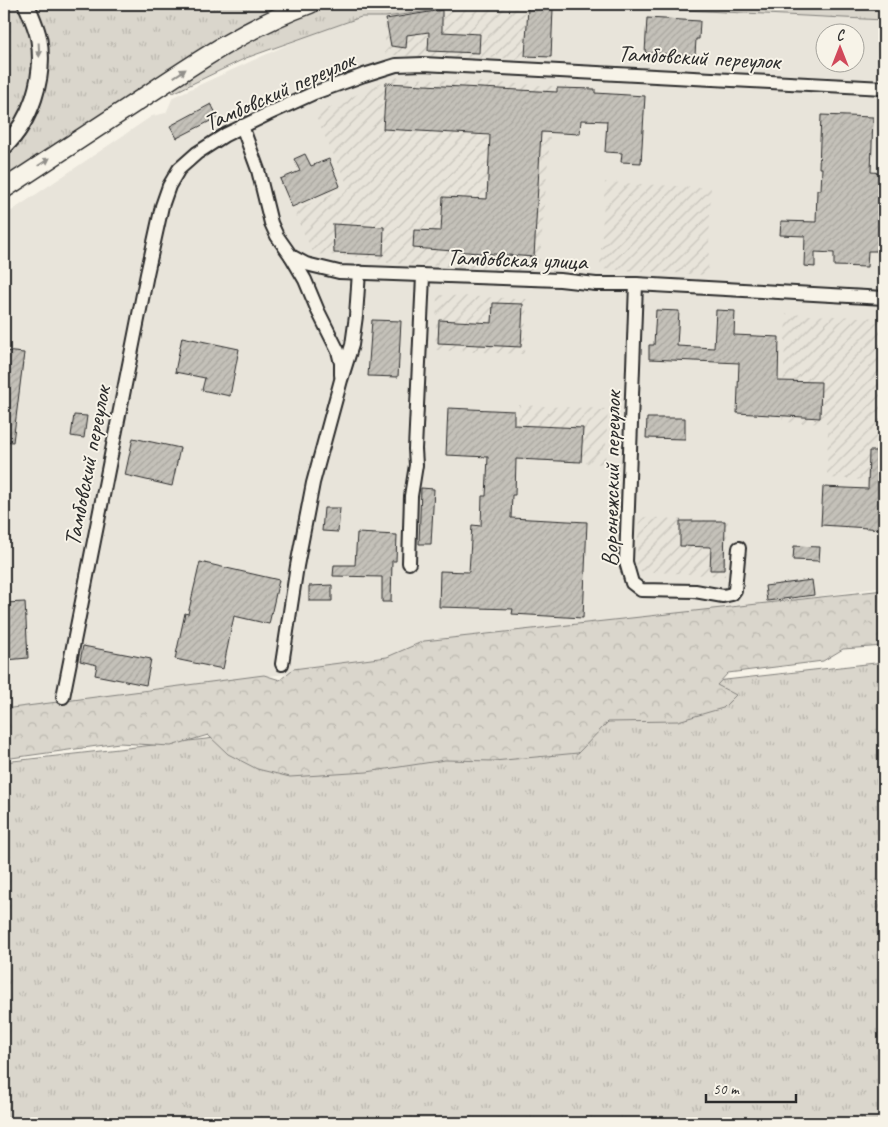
<svg xmlns="http://www.w3.org/2000/svg" width="888" height="1127" font-family="Caveat,sans-serif">
	<defs>
		<pattern id="industrial-furrows" width="10" height="10" patternUnits="userSpaceOnUse" patternTransform="scale(1.25)"><rect width="10" height="10" fill="#e8e4da"/><path d="M-1 1l2-2M0 10L10 0M9 11l2-2" fill="none" stroke="#c7c4bb"/></pattern>
		<pattern id="grass-tufts" width="24" height="20" patternUnits="userSpaceOnUse" patternTransform="scale(1.25)"><rect width="24" height="20" fill="#dad6cc"/><path d="M3 7l-1-3M5 7V3M7 7l1-3M15 17l-1-3M17 17v-4M19 17l1-3" fill="none" stroke="#bbb8af"/></pattern>
		<pattern id="forest-crowns" width="20" height="18" patternUnits="userSpaceOnUse" patternTransform="scale(1.25)"><rect width="20" height="18" fill="#dad6cc"/><path d="M2 6a3 3 0 1 1 6 0M12 15a3 3 0 1 1 6 0" fill="none" stroke="#bbb8af"/></pattern>
		<pattern id="building-hatch" width="6" height="6" patternUnits="userSpaceOnUse" patternTransform="scale(1.25)"><rect width="6" height="6" fill="#c4c1b9"/><path d="M-1 1l2-2M0 6l6-6M5 7l2-2" fill="none" stroke="#a9a69f"/></pattern>
	</defs>
	<rect width="100%" height="100%" fill="#f7f3e8"/>
	<filter id="ink" filterUnits="userSpaceOnUse"><feTurbulence type="fractalNoise" baseFrequency=".02" numOctaves="2"/><feDisplacementMap in="SourceGraphic" scale="10" xChannelSelector="R" yChannelSelector="G"/><feConvolveMatrix kernelMatrix="1 2 1 2 8 2 1 2 1" color-interpolation-filters="sRGB"/></filter>
	<g filter="url(#ink)">
		<path fill="#e8e4da" fill-rule="evenodd" d="M384,4H884V587L50,708L4,713V216L152,116L166,113L173,97L363,10ZM826,32H856V62H826Z"/>
		<g fill="url(#industrial-furrows)">
			<path d="M452,8L527,9L524,59L385,55V17Z"/>
			<path d="M392,77L554,86L539,272L387,263L386,259L314,254L293,211L348,186L315,115Z"/>
			<path d="M605,182L711,188L708,275L600,269Z"/>
			<path d="M437,295L527,299L524,354L435,350Z"/>
			<path d="M786,314L884,318V481L827,478L828,424L782,422Z"/>
			<path d="M519,405L608,409L605,464L516,460Z"/>
			<path d="M639,517L728,521L725,576L636,571Z"/>
		</g>
		<g fill="url(#grass-tufts)" stroke="#82807c">
			<path d="M4,4H290L233,30L215,41L4,182Z"/>
			<path d="M331,4H884V20L585,5L452,8L385,17H361L246,58L173,93L170,88L252,39L304,14Z"/>
			<path d="M884,662V1123H4V762Z"/>
		</g>
		<path fill="url(#forest-crowns)" stroke="#82807c" d="M884,590V646L843,649L823,661L728,673L717,685L736,695L723,708L678,721L608,722L578,753L494,761L445,760L367,772L290,777L257,769L228,754L208,735L171,746L119,743L4,759V709L264,675L280,680L293,669L387,657L424,641Z"/>
		<g fill="url(#building-hatch)" stroke="#2b2b2b">
			<path d="M528,8L553,9L551,57L525,56Z"/>
			<path d="M442,10V32L480,34L479,53L428,51L429,32L407,35L406,48L391,46L386,19Z"/>
			<path d="M647,18L700,21L699,39H696L695,55L645,53Z"/>
			<path d="M386,83L557,92V88L595,89V93L645,96L641,163L621,162L622,153L605,152L607,121L581,120L580,134L541,132L534,257L413,248L414,230L441,231L443,197L487,199L490,135L383,129Z"/>
			<path d="M211,104L218,117L177,138L170,126Z"/>
			<path d="M821,115L873,117L871,172L884,173V251H868L867,267L834,266V253L815,252V267L804,266L805,236L780,235L781,221L816,222L817,190H821L822,168H819Z"/>
			<path d="M305,154L311,166L329,159L340,186L292,207L280,179L300,171L294,159Z"/>
			<path d="M333,224L384,227L383,255L334,253Z"/>
			<path d="M493,303L523,304L521,347L438,343L439,320L492,323Z"/>
			<path d="M656,310L679,311L677,346L714,348L716,310L735,311L734,335L779,337L778,381L821,382L820,418L737,413L739,363L649,359V345H654Z"/>
			<path d="M372,320L401,321L398,377L368,376Z"/>
			<path d="M182,337L239,349L230,396L202,390L205,378L175,372Z"/>
			<path d="M4,351L24,353L13,442L4,441Z"/>
			<path d="M448,408L514,411V425L583,428L581,462L516,459L515,495H512L511,518L587,522L583,618L512,614L513,609L439,607L440,571L469,572L472,525L481,526L482,496H486L488,457L446,455Z"/>
			<path d="M74,415L87,416L84,438L71,436Z"/>
			<path d="M647,418H685V439L646,438Z"/>
			<path d="M133,438L180,448L172,486L125,475Z"/>
			<path d="M869,451H884V529L821,525L823,487L868,489Z"/>
			<path d="M421,488L434,489L431,544H419Z"/>
			<path d="M324,508H340L338,532L322,531Z"/>
			<path d="M680,521H725L724,570H710L711,547L680,546Z"/>
			<path d="M357,533L397,535L396,561H392L391,602H382V577L333,576L334,565H355Z"/>
			<path d="M794,546L820,547L819,561L793,560Z"/>
			<path d="M200,562L279,580L269,624L234,616L223,669L175,659L185,613L188,614Z"/>
			<path d="M812,580L814,595L767,601L765,586Z"/>
			<path d="M332,585V601H309V586Z"/>
			<path d="M25,602L28,658L6,660L5,648H4V603Z"/>
			<path d="M83,646L151,659L146,685L95,675L97,665L80,661Z"/>
		</g>
		<g fill="none" stroke-linecap="round" stroke-linejoin="round">
			<defs>
				<g id="minor">
					<path d="M242,126L258,170L271,223L277,236L291,256L306,264L339,272L560,280L596,284H636L884,298"/>
					<path d="M291,256L305,280L318,311L338,351L341,363V375"/>
					<path d="M636,284L626,562L632,583L641,590L695,591L723,596L732,594L735,590L739,548"/>
					<path d="M409,563L411,496L416,465L415,449L423,276"/>
					<path d="M282,664L297,566L313,483L341,380L352,345L356,316L359,272"/>
					<path d="M63,697L147,274L162,206L169,186L179,169L197,153L225,135L268,114L314,93L364,75L396,65L423,64L884,88"/>
				</g>
				<path id="major" d="M4,147C31,121 45,78 39,40C37,28 31,15 26,4"/>
				<path id="highway" d="M4,189C53,157 101,125 150,93C201,59 252,25 310,4"/>
			</defs>
			<use href="#minor" stroke="#2b2b2b" stroke-width="16"/>
			<use href="#major" stroke="#2b2b2b" stroke-width="19"/>
			<use href="#highway" stroke="#2b2b2b" stroke-width="21"/>
			<use href="#minor" stroke="#f7f3e8" stroke-width="12"/>
			<use href="#major" stroke="#f7f3e8" stroke-width="15"/>
			<use href="#highway" stroke="#f7f3e8" stroke-width="18"/>
		</g>
		<defs><path id="oneway-solid" d="M-6-.8H1V-3.2L6.5 0L1 3.2V.8H-6Z" transform="scale(1.25)"/></defs>
		<g fill="#918f8a">
			<use href="#oneway-solid" transform="translate(39 50) rotate(87)"/>
			<use href="#oneway-solid" transform="translate(180 73) rotate(-33)"/>
			<use href="#oneway-solid" transform="translate(44 162) rotate(-33)"/>
		</g>
	</g>
	<g text-anchor="middle" dominant-baseline="central" stroke-width="4" stroke-linejoin="round" paint-order="stroke">
		<g font-size="24" fill="#2b2b2b" stroke="#f7f3e8">
			<text transform="translate(699 57) rotate(3)">Тамбовский переулок</text>
			<text transform="translate(279 91) rotate(-24)">Тамбовский переулок</text>
			<text transform="translate(517 259) rotate(2)">Тамбовская улица</text>
			<text transform="translate(87 466) rotate(-79)">Тамбовский переулок</text>
			<text transform="translate(611 479) rotate(-89)">Воронежский переулок</text>
		</g>
	</g>
	<rect width="888" height="1127" fill="none" stroke="#f7f3e8" stroke-width="20"/>
	<rect x="10" y="10" width="868" height="1107" fill="none" stroke="#2b2b2b" stroke-width="2" filter="url(#ink)"/>
	<g transform="translate(840 48)"><circle r="24" fill="#f7f3e8" stroke="#a5a39c"/>
	<path d="M0-4L9 19L0 12L-9 19Z" fill="#d1495b"/>
	<text y="-8" font-size="14" font-weight="bold" text-anchor="middle" fill="#2b2b2b">С</text>
	</g>
	<path d="M706 1094v8h90v-8" fill="none" stroke="#2b2b2b" stroke-width="2.5"/>
	<text x="713" y="1094" font-size="15" fill="#2b2b2b" stroke="#f7f3e8" stroke-width="4" paint-order="stroke">50 m</text>
</svg>
